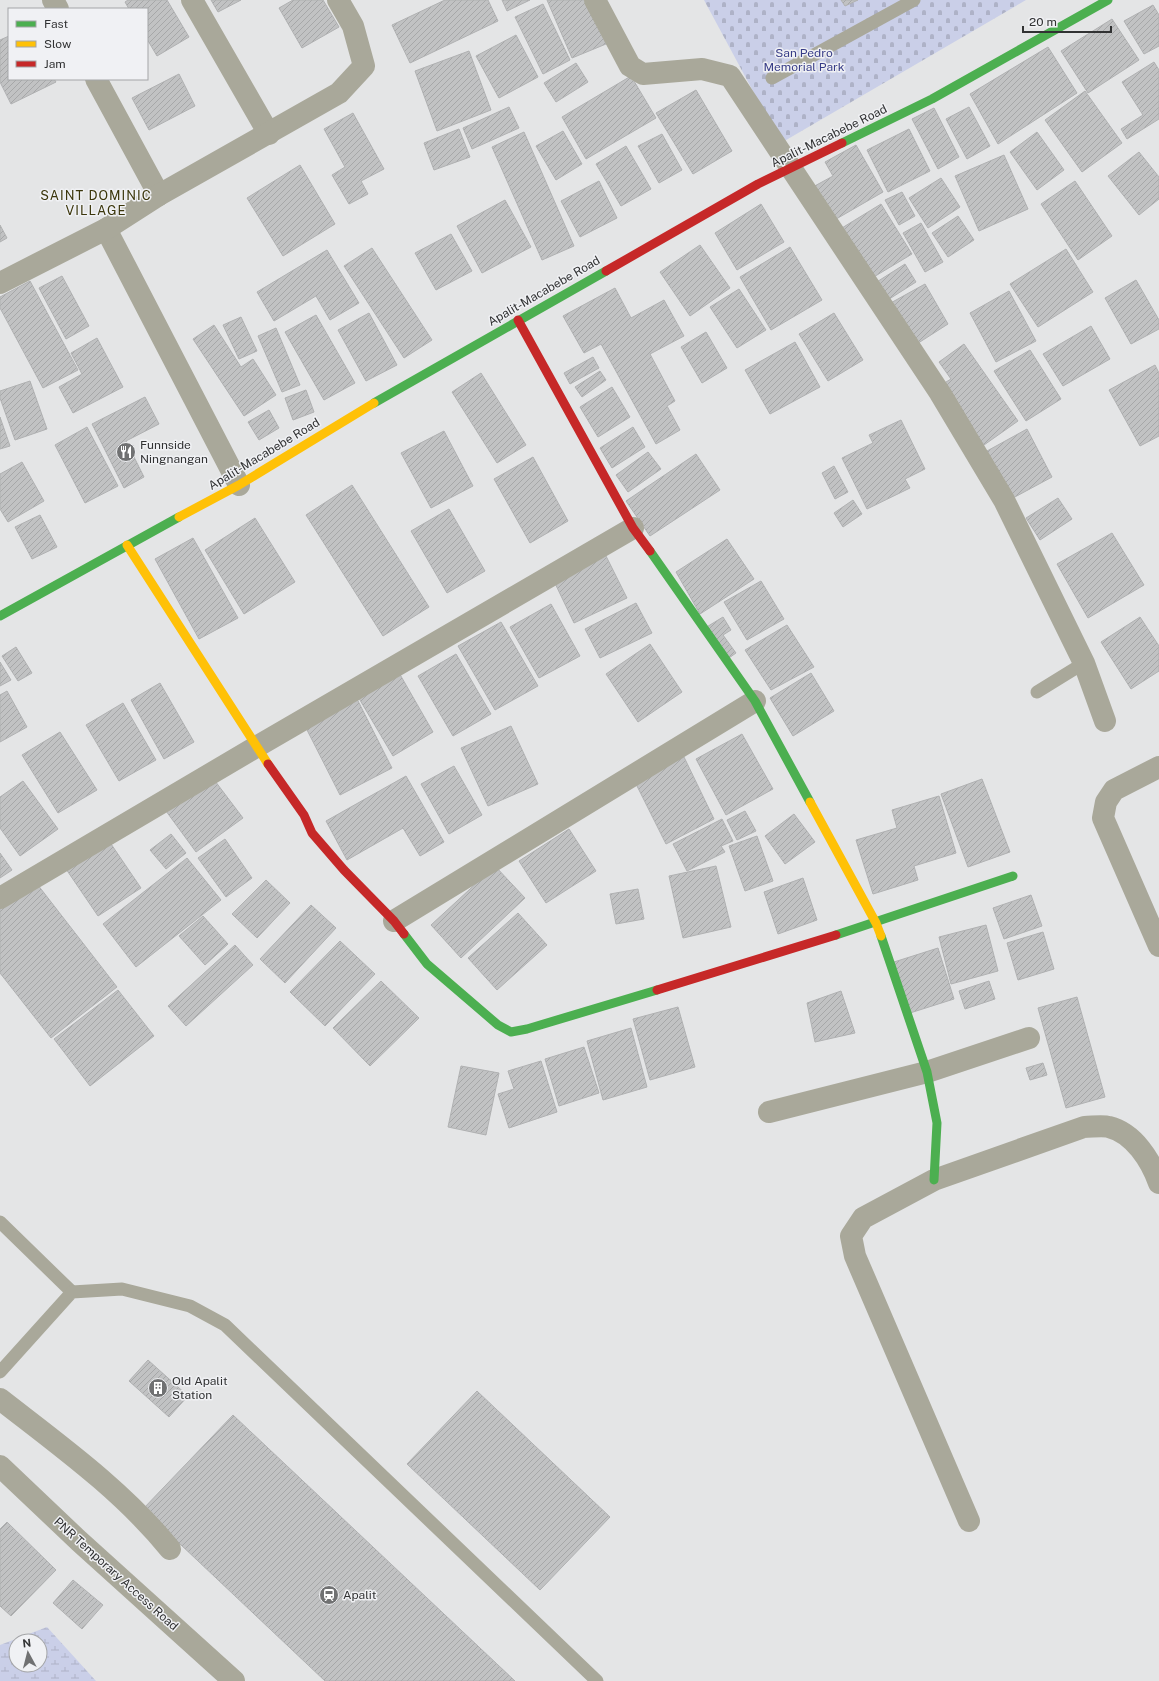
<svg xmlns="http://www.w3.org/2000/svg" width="1159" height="1681" font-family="'Public Sans',sans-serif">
	<defs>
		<pattern id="wetland-marsh" width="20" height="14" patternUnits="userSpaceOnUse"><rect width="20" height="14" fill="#cacfe8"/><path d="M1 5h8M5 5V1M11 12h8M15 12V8" fill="none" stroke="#aeb2c7"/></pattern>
		<pattern id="cemetery-stones" width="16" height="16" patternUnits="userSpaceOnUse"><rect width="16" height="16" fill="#cacfe8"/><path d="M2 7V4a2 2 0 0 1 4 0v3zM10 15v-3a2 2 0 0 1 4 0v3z" fill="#aeb2c7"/></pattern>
		<pattern id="building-hatch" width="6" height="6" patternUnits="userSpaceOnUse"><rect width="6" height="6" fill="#c1c2c3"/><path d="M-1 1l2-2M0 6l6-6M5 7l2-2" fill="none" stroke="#a6a7a8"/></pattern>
	</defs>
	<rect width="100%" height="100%" fill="#e4e5e6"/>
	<path fill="url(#wetland-marsh)" fill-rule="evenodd" d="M47,1627L96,1681H0V1645ZM16,1641H40V1665H16Z"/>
	<path fill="url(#cemetery-stones)" d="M704,0H1026L781,143Z"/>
	<g fill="url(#building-hatch)" stroke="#b0b1b2">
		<path d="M128,0H167L189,37L157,56L147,39V9H129L125,2Z"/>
		<path d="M211,0H241L218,12Z"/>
		<path d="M293,0H323L339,27L302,48L279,8Z"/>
		<path d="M445,0H488L498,21L410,63L392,25Z"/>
		<path d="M502,0H530L507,11Z"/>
		<path d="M547,0H588L606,44L572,58Z"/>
		<path d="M841,0H858L845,6Z"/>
		<path d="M543,4L570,60L543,74L515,17Z"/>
		<path d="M1153,5L1159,15V46L1144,54L1124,21Z"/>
		<path d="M1112,19L1139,60L1088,93L1061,51Z"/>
		<path d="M516,35L538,77L499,98L476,56Z"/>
		<path d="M9,36V79H54L56,82L11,104L0,82V40Z"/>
		<path d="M1048,47L1077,93L998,144L970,94Z"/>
		<path d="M469,51L491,110L437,131L415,71Z"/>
		<path d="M1154,62L1159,70V119L1127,139L1121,129L1143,115L1122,82Z"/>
		<path d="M576,63L588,82L556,102L544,83Z"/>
		<path d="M179,74L195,106L149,130L132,98Z"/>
		<path d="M631,76L656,118L586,159L562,117Z"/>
		<path d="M696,90L732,151L693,174L656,113Z"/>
		<path d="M1085,91L1122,143L1082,172L1045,120Z"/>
		<path d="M509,107L519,128L472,149L463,128Z"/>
		<path d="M969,107L990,146L967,159L946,119Z"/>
		<path d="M934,108L959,157L938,169L912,119Z"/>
		<path d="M353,113L384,169L361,181L368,194L349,204L332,175L345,167L324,129Z"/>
		<path d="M459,129L470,157L434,170L424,143Z"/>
		<path d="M909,129L930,171L888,192L867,150Z"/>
		<path d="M563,131L582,164L556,180L536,146Z"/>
		<path d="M524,132L574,246L542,260L492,147Z"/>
		<path d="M1037,132L1064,170L1037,190L1010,152Z"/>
		<path d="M662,134L682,170L659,183L638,146Z"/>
		<path d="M856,145L883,192L831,222L811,188L833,176L825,162Z"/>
		<path d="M626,146L651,189L621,206L596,164Z"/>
		<path d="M1139,152L1159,177V199L1139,215L1108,176Z"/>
		<path d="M1004,155L1028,209L979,231L955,176Z"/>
		<path d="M300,165L335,224L283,256L247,198Z"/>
		<path d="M941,178L960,207L928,228L909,198Z"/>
		<path d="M599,181L617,218L580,237L561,201Z"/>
		<path d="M1075,181L1112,236L1078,260L1041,204Z"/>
		<path d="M902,192L915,216L899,225L885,200Z"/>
		<path d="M505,200L531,247L482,273L457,226Z"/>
		<path d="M761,204L784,242L737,270L715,233Z"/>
		<path d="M881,204L912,254L867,281L837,231Z"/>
		<path d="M958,216L974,240L948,257L932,233Z"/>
		<path d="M921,223L943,262L925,272L903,233Z"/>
		<path d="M0,225L7,238L0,242Z"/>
		<path d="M451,234L472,271L436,290L415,253Z"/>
		<path d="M700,245L730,288L690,316L660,272Z"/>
		<path d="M790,247L822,300L771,330L740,277Z"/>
		<path d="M372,248L432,340L404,358L344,266Z"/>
		<path d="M1066,249L1093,292L1038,327L1010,284Z"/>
		<path d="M327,250L359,303L330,320L316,296L274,321L257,292Z"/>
		<path d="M905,264L916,282L883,303L872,285Z"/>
		<path d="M62,276L89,326L66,339L39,288Z"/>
		<path d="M1136,280L1159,320V329L1131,344L1105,298Z"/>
		<path d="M30,281L78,370L43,388L0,308V297Z"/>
		<path d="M925,284L948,324L912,347L887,305Z"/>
		<path d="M615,288L631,318L664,300L684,336L650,354L675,401L667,406L680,430L656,444L601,344L584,353L563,316Z"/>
		<path d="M739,289L766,330L737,348L710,307Z"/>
		<path d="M1009,291L1036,341L996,362L970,313Z"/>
		<path d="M369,313L397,365L366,381L338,330Z"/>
		<path d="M834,313L863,360L828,381L799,334Z"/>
		<path d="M316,315L355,383L324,400L285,332Z"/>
		<path d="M241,317L257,351L239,359L223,325Z"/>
		<path d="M214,325L241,367L253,359L276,395L244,416L193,339Z"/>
		<path d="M1091,326L1110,359L1063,386L1043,354Z"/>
		<path d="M276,328L300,385L282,392L258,336Z"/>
		<path d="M706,332L727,368L702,383L681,347Z"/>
		<path d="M97,338L123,387L73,413L59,387L82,374L71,353Z"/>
		<path d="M795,342L820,387L770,414L745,370Z"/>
		<path d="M964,344L1018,421L984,445L941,385L951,379L939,362Z"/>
		<path d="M1030,350L1061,399L1026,421L994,371Z"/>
		<path d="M593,357L599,368L570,384L564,373Z"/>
		<path d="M1155,365L1159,373V436L1140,446L1109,390Z"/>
		<path d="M600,371L606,380L582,397L575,387Z"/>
		<path d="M481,373L526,445L497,463L452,392Z"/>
		<path d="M30,381L47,429L15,440L0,398V391Z"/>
		<path d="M612,387L630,417L598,437L580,407Z"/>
		<path d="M306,390L314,412L293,420L285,398Z"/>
		<path d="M145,397L159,424L126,441L144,477L124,488L92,424Z"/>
		<path d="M269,410L279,428L259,440L248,422Z"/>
		<path d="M0,417L10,446L0,449Z"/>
		<path d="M901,420L925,469L905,479L910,488L867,509L842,458L873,443L869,435Z"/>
		<path d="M87,427L118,486L85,503L55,445Z"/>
		<path d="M633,427L645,447L612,468L600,448Z"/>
		<path d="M1027,429L1052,477L1013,498L987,451Z"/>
		<path d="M444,431L473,486L431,508L401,453Z"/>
		<path d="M648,452L661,469L628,492L616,475Z"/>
		<path d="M696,454L720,490L650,536L626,501Z"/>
		<path d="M533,457L568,521L530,543L494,479Z"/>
		<path d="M22,462L44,501L8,522L0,509V474Z"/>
		<path d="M834,466L848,492L835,499L822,473Z"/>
		<path d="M352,485L429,607L383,636L306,515Z"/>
		<path d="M1058,498L1072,519L1040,540L1026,518Z"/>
		<path d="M853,500L862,514L843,527L834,513Z"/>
		<path d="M449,509L485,571L447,593L411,531Z"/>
		<path d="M40,515L57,547L32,559L15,527Z"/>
		<path d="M255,518L295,582L244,614L205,550Z"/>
		<path d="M1112,533L1144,585L1088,618L1057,564Z"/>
		<path d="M193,538L238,618L199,639L155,559Z"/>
		<path d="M727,539L754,579L700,614L676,572Z"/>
		<path d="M604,552L627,598L574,623L552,577Z"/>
		<path d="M761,581L784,619L747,640L724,602Z"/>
		<path d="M636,603L652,633L600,658L585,629Z"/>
		<path d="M551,604L580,656L539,678L510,627Z"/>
		<path d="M723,617L731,630L723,635L736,653L726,660L705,628Z"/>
		<path d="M1140,617L1159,646V671L1131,689L1101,642Z"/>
		<path d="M501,622L538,686L495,710L458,646Z"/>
		<path d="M787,625L814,667L771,690L745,650Z"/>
		<path d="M650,644L682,692L638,722L606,674Z"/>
		<path d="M16,647L32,673L18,681L2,656Z"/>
		<path d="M456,654L491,714L453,736L418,676Z"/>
		<path d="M0,662L11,680L0,686Z"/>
		<path d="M398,671L433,732L393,756L357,695Z"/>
		<path d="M811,673L834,711L793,736L770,698Z"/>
		<path d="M160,683L194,742L164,759L131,700Z"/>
		<path d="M7,691L27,727L0,742V695Z"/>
		<path d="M355,695L392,768L340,795L303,722Z"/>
		<path d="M123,703L156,760L119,781L86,725Z"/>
		<path d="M511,726L538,784L488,806L461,748Z"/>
		<path d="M60,732L97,790L58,813L22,755Z"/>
		<path d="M742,734L773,789L726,815L696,759Z"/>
		<path d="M684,757L714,819L666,844L635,782Z"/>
		<path d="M454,766L482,815L449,834L421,784Z"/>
		<path d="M406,776L444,842L420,856L403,828L347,860L326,821Z"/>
		<path d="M212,777L243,818L196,852L166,811Z"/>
		<path d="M982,779L1010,852L968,867L941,794Z"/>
		<path d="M23,781L58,829L20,856L0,828V797Z"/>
		<path d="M939,796L956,853L914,866L918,880L873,894L856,840L897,828L892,810Z"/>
		<path d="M745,811L756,831L737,840L727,820Z"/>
		<path d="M794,814L815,842L785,864L765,836Z"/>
		<path d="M722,819L733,841L721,846L725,852L687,871L673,844Z"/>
		<path d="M569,829L596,871L546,903L519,861Z"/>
		<path d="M171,834L186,853L166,869L150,850Z"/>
		<path d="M757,836L773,881L745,891L729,846Z"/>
		<path d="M225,839L252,878L226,897L198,858Z"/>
		<path d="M109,841L141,888L98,916L66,869Z"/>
		<path d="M0,853L12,870L0,878Z"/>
		<path d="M187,858L221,900L136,967L103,924Z"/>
		<path d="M495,866L525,898L461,958L431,925Z"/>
		<path d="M716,866L731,927L683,938L669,876Z"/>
		<path d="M803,878L817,920L778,934L764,892Z"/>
		<path d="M34,880L117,987L51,1038L0,973V906Z"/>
		<path d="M266,880L290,903L257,938L232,914Z"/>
		<path d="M638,889L644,919L616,924L610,894Z"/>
		<path d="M1031,895L1042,926L1004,939L993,908Z"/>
		<path d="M311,905L336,928L285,983L260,959Z"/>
		<path d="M518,913L547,945L497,990L468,958Z"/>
		<path d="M203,916L228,944L205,965L179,936Z"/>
		<path d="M986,925L998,971L951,984L939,937Z"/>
		<path d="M1043,932L1054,969L1018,980L1007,943Z"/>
		<path d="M340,941L375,974L325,1026L290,992Z"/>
		<path d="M235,945L253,965L186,1026L168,1006Z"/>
		<path d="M938,948L954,999L910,1013L894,962Z"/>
		<path d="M381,981L419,1018L370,1066L333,1028Z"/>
		<path d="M989,981L995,999L965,1009L959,991Z"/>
		<path d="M118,990L154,1036L90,1086L54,1039Z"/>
		<path d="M841,991L855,1033L815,1042L807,1003Z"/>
		<path d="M1077,997L1105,1097L1066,1108L1038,1008Z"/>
		<path d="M678,1007L695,1067L650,1080L633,1019Z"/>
		<path d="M631,1028L647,1087L603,1100L587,1041Z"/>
		<path d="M584,1047L599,1093L559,1106L545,1059Z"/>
		<path d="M541,1061L557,1112L509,1128L498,1094L514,1089L508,1071Z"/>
		<path d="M1043,1063L1047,1075L1030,1080L1026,1068Z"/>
		<path d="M461,1066L499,1073L486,1135L448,1127Z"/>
		<path d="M148,1360L188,1396L169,1417L129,1381Z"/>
		<path d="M477,1391L610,1517L540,1590L407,1464Z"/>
		<path d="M233,1415L515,1681H325L143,1509Z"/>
		<path d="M7,1522L56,1570L11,1616L0,1606V1529Z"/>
		<path d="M73,1580L103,1605L82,1629L53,1603Z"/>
	</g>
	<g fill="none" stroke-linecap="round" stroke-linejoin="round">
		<g stroke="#a9a89a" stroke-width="13">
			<path d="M772,78L914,0"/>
			<path d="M1037,692L1084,663"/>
			<path d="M0,1222L72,1292"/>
			<path d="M0,1372L72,1292L122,1289L190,1306L225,1325L597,1681"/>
		</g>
		<g stroke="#a9a89a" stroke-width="22">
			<path d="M53,0L58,9"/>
			<path d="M192,0L269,134"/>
			<path d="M595,0L630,66L643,74L702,69L730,76L940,393L1004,500L1084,663L1105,721"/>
			<path d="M96,79L159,195"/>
			<path d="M106,229L239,485"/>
			<path d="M0,283L106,229L159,195L339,93L364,66L353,26L338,0"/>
			<path d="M1159,767L1114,790L1106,802L1103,818L1159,946"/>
			<path d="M0,898L256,747L633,528"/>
			<path d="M394,921L755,701"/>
			<path d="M769,1112L927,1072L1029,1038"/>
			<path d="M0,1399C59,1445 122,1490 170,1549"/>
			<path d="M0,1466L79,1541L234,1681"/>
			<path d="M969,1521L855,1256L851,1236L863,1218L934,1180L1084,1127C1092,1127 1102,1125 1109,1127C1134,1133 1151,1161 1159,1183"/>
		</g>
		<g stroke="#4caf50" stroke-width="9">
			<path d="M842,143L932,99L1108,0"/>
			<path d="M374,403L606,271"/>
			<path d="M650,551L755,701L810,802"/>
			<path d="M0,616L179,517"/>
			<path d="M404,934L427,964L498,1025L511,1032L527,1029L657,990"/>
			<path d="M836,935L1013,876"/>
			<path d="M881,936L927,1072L937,1123L934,1180"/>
		</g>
		<g stroke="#ffc107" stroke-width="9">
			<path d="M179,517L239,485L374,403"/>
			<path d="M127,545L268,764"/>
			<path d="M810,802L876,923L881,936"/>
		</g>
		<g stroke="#c62828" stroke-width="9">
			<path d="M606,271L758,184L842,143"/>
			<path d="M518,320L633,528L650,551"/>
			<path d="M268,764L304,815L312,833L344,870L394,921L404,934"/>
			<path d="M657,990L836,935"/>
		</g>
	</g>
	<defs>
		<symbol id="restaurant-disc" viewBox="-11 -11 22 22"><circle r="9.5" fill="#707172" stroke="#f0f1f4"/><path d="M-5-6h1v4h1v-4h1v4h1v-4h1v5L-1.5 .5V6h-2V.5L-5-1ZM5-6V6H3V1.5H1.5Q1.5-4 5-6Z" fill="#fff"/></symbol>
		<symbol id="building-disc" viewBox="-11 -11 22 22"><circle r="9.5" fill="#707172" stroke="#f0f1f4"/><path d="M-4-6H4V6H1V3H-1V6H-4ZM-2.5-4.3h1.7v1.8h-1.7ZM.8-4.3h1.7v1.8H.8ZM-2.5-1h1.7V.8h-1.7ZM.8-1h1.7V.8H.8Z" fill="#fff"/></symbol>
		<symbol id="station-disc" viewBox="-11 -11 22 22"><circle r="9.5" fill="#707172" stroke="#f0f1f4"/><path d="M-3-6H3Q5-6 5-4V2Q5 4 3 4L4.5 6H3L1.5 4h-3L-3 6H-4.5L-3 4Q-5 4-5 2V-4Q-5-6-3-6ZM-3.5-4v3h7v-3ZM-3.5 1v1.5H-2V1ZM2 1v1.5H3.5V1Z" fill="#fff"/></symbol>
	</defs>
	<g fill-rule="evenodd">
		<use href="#restaurant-disc" x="115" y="441" width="22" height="22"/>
		<use href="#building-disc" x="147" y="1377" width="22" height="22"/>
		<use href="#station-disc" x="318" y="1584" width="22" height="22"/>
	</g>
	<g text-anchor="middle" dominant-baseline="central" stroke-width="3" stroke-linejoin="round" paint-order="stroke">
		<g font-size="12" fill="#373c87" stroke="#f0f1f4">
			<text x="804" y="53">San Pedro<tspan x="804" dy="14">Memorial Park</tspan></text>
		</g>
		<g font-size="12" fill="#313233" stroke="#f0f1f4">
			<text transform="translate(829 136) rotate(-26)">Apalit-Macabebe Road</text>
			<text transform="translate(544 291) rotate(-30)">Apalit-Macabebe Road</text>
			<text transform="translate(264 454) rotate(-31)">Apalit-Macabebe Road</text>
			<text transform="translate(116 1574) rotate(42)">PNR Temporary Access Road</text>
		</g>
		<g font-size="12" fill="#313233" stroke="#f0f1f4" text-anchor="start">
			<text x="140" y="445">Funnside<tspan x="140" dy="14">Ningnangan</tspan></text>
			<text x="172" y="1381">Old Apalit<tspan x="172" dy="14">Station</tspan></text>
			<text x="343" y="1595">Apalit</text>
		</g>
		<g font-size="13" letter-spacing="1" fill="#3b360b" stroke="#f0f1f4">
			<text x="96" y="195">SAINT DOMINIC<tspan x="96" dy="15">VILLAGE</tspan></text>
		</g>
	</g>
	<rect x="8" y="8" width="140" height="72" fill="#f0f1f4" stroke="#a4a5a7"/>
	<rect x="16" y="21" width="20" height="6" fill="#4caf50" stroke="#a4a5a7"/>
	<text x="44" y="28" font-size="12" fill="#313233">Fast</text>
	<rect x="16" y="41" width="20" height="6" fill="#ffc107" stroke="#a4a5a7"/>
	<text x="44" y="48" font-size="12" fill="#313233">Slow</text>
	<rect x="16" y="61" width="20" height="6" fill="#c62828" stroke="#a4a5a7"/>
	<text x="44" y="68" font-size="12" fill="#313233">Jam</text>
	<g transform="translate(28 1653) rotate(353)"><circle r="19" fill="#f0f1f4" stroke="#a4a5a7"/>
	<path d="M0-3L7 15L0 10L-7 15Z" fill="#707172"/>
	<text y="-6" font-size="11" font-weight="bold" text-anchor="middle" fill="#313233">N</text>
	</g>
	<path d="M1023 26v6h88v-6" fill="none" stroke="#313233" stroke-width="2"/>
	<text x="1029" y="26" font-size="12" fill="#313233" stroke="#f0f1f4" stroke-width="3" paint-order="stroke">20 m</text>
</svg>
